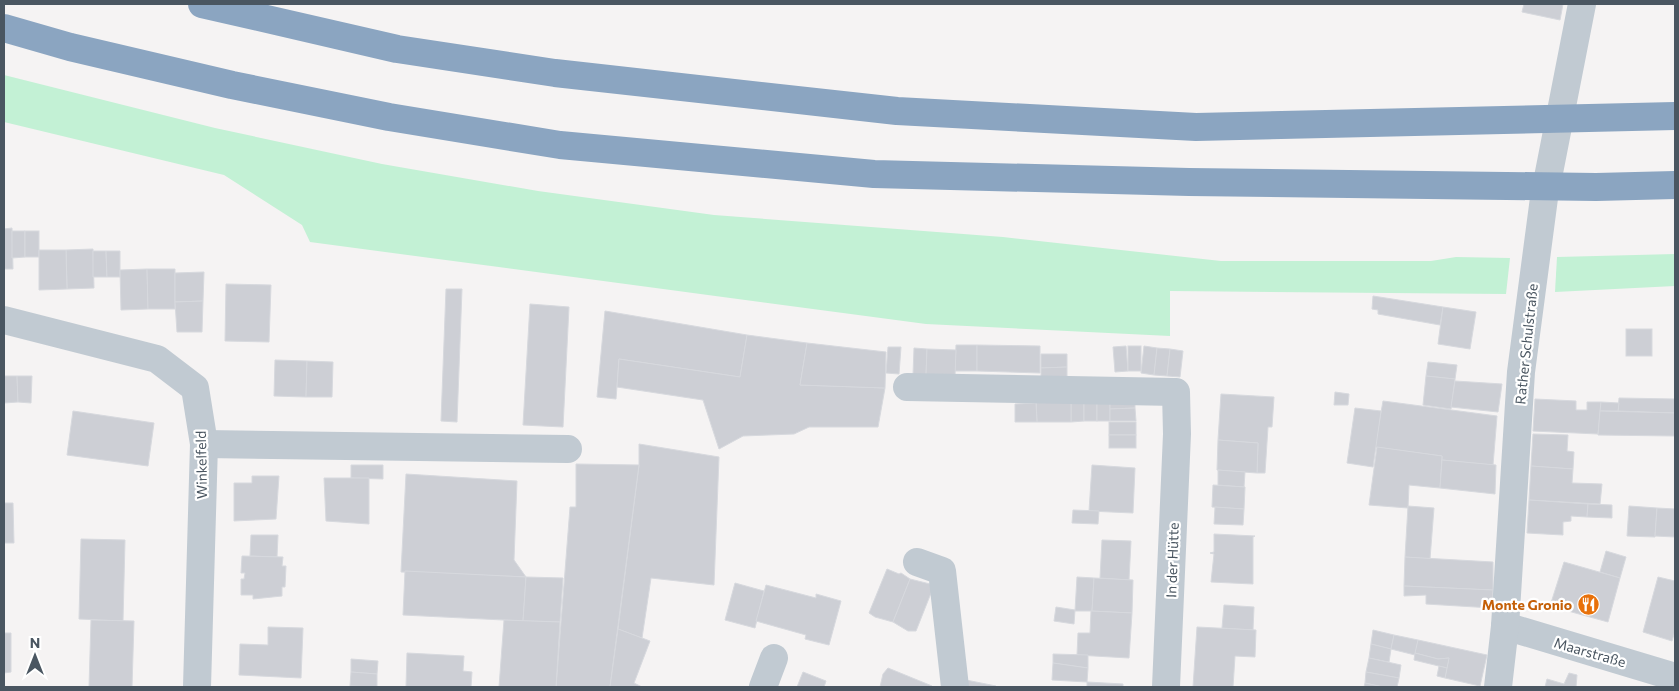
<svg xmlns="http://www.w3.org/2000/svg" width="1679" height="691" font-family="Commissioner,sans-serif">
	<rect width="100%" height="100%" fill="#f5f3f3"/>
	<g fill="#c3f1d5">
		<path d="M4,75L215,128L382,164L538,191L714,215L1003,237L1221,261H1431L1456,257L1510,258L1506,294L1170,291V336L926,324L310,242L302,225L224,175L4,122Z"/>
		<path d="M1675,254V286L1555,292L1557,257Z"/>
	</g>
	<g fill="#cdcfd5" stroke="#d7d9de">
		<path d="M1524,4H1563L1560,20L1522,12Z"/>
		<path d="M12,228L13,269H4V229Z"/>
		<path d="M12,231H25V257L12,258Z"/>
		<rect x="25" y="231" width="14" height="26"/>
		<path d="M93,249L94,288L67,289L66,250Z"/>
		<path d="M39,250H66L67,289L39,290Z"/>
		<path d="M93,251H106L107,277H93Z"/>
		<path d="M106,251H120V277H107Z"/>
		<path d="M147,269L148,309L121,310L120,270Z"/>
		<path d="M147,269H175V309H148Z"/>
		<path d="M204,272L203,301L175,302V273Z"/>
		<path d="M226,284L271,285L269,342L225,341Z"/>
		<path d="M446,289H462L457,422L441,421Z"/>
		<path d="M1373,296L1443,307L1440,325L1378,314V310L1372,309Z"/>
		<path d="M203,301L202,332H177L175,302Z"/>
		<path d="M530,304L569,307L563,427L523,425Z"/>
		<path d="M1443,307L1476,312L1470,349L1438,344Z"/>
		<path d="M605,311L747,335L740,377L619,359L616,399L597,397Z"/>
		<rect x="1626" y="329" width="26" height="27"/>
		<path d="M747,335L807,343L800,385L885,388L878,427H809L794,434L743,436L719,449L703,400L617,387L619,359L740,377Z"/>
		<path d="M807,343L886,352L885,388L800,385Z"/>
		<path d="M956,345H977V371H955Z"/>
		<path d="M977,345L1040,346V373L977,371Z"/>
		<path d="M1126,346L1128,371L1115,372L1113,347Z"/>
		<rect x="1128" y="346" width="13" height="25"/>
		<path d="M1144,346L1157,348L1154,375L1141,373Z"/>
		<path d="M888,347H901L899,374L886,373Z"/>
		<path d="M914,348L927,349L926,375H913Z"/>
		<path d="M1157,348L1170,349L1167,376L1154,375Z"/>
		<path d="M927,349L956,350L955,376L926,375Z"/>
		<path d="M1170,349L1183,351L1180,377L1167,376Z"/>
		<path d="M1041,354H1067V367L1041,368Z"/>
		<path d="M275,360L307,361L306,397L274,396Z"/>
		<path d="M307,361L333,362L332,397H306Z"/>
		<path d="M1428,362L1457,365L1455,379L1426,376Z"/>
		<path d="M1067,367V380H1041V368Z"/>
		<path d="M4,376H17L18,402L4,403Z"/>
		<path d="M17,376H32L31,403L18,402Z"/>
		<path d="M1426,376L1455,379L1451,409L1423,405Z"/>
		<path d="M1455,381L1502,384L1498,412L1451,407Z"/>
		<path d="M1335,392L1349,394L1348,405H1334Z"/>
		<path d="M1221,394L1274,397L1272,427H1268L1265,473H1257L1258,443L1218,440Z"/>
		<path d="M1071,395H1084V421L1071,422Z"/>
		<path d="M1071,395V422H1037L1036,396Z"/>
		<rect x="1084" y="395" width="13" height="26"/>
		<rect x="1097" y="395" width="13" height="26"/>
		<path d="M1110,396H1135V408L1110,409Z"/>
		<path d="M1619,398L1675,399V413L1618,411Z"/>
		<path d="M1535,399L1576,401V410H1587V402H1601L1598,434L1533,431Z"/>
		<path d="M1383,401L1497,416L1493,465L1442,460V456L1375,447Z"/>
		<path d="M1601,402L1619,403L1618,411H1600Z"/>
		<path d="M1036,403L1037,422H1015V404Z"/>
		<path d="M1135,408L1136,421H1110V409Z"/>
		<path d="M1355,408L1381,411L1373,467L1347,463Z"/>
		<path d="M73,411L154,423L148,466L67,455Z"/>
		<path d="M1600,411L1675,413V436L1598,435Z"/>
		<rect x="1109" y="422" width="27" height="13"/>
		<path d="M1533,434L1568,435L1567,451L1574,452L1573,469L1531,466Z"/>
		<rect x="1109" y="435" width="27" height="13"/>
		<path d="M1218,440L1258,443L1257,473L1217,470Z"/>
		<path d="M639,444L719,457L714,585L651,578L642,638L618,629L639,465Z"/>
		<path d="M1377,447L1442,456L1440,488L1409,485L1408,508L1369,505Z"/>
		<path d="M1442,460L1496,465L1495,494L1440,488Z"/>
		<path d="M576,464L639,465L610,687H556L570,507H576Z"/>
		<path d="M351,465H383V479L351,478Z"/>
		<path d="M1092,465L1135,468L1133,513L1089,511Z"/>
		<path d="M1531,466L1573,469L1572,483L1602,484L1600,504L1529,500Z"/>
		<path d="M1218,470L1245,472L1244,487L1218,485Z"/>
		<path d="M406,474L517,481L514,560L526,577L401,572Z"/>
		<path d="M252,476H279L276,519L234,521V483H252Z"/>
		<path d="M324,478H369V524L326,521Z"/>
		<path d="M1213,485L1245,487L1244,509L1212,507Z"/>
		<path d="M1529,500L1588,504L1587,517L1571,516V521L1563,522V535L1527,533Z"/>
		<path d="M4,503H13L14,543H4Z"/>
		<path d="M1588,504L1612,505V518L1587,517Z"/>
		<path d="M1408,506L1434,508L1430,559L1405,557Z"/>
		<path d="M1629,506L1657,508L1655,537L1627,536Z"/>
		<path d="M1215,507L1244,509L1243,525L1214,524Z"/>
		<path d="M1657,508L1675,509V537L1655,536Z"/>
		<path d="M1073,510L1099,511L1098,524L1072,523Z"/>
		<path d="M1214,534L1255,536L1253,537V584L1211,582L1214,554L1210,553L1214,552Z"/>
		<path d="M251,535H278L277,557L250,556Z"/>
		<path d="M81,539L125,540L123,621L79,619Z"/>
		<path d="M1102,540L1131,541L1129,580L1100,578Z"/>
		<path d="M1606,551L1626,557L1620,578L1600,572Z"/>
		<path d="M242,556L283,557L282,566H286L285,587H282V596L253,599V595H241V579H244L245,573H241Z"/>
		<path d="M1405,557L1493,562V590L1404,586Z"/>
		<path d="M1564,562L1620,578L1608,622L1550,606Z"/>
		<path d="M887,569L899,574L901,573L910,579L893,622L875,617L869,613Z"/>
		<path d="M405,571L526,577L523,621L403,615Z"/>
		<path d="M526,577L563,578L560,622L523,621Z"/>
		<path d="M1077,577L1094,578L1092,611H1075Z"/>
		<path d="M1658,577L1675,581V631L1672,641L1643,632Z"/>
		<path d="M1094,578L1133,580L1132,613L1092,611Z"/>
		<path d="M910,579L930,584L933,588L916,631H908L893,622Z"/>
		<path d="M735,583L764,591L755,628L725,620Z"/>
		<path d="M766,585L816,598V594L841,601L829,645L805,639L806,635L756,621Z"/>
		<path d="M1404,586L1493,590L1492,608L1426,604V595L1404,596Z"/>
		<path d="M1224,605L1254,607L1253,630L1222,628Z"/>
		<path d="M1056,607L1075,610L1074,624L1054,621Z"/>
		<path d="M1091,611L1132,613L1129,658L1077,655L1078,633H1090Z"/>
		<path d="M91,620L134,621L132,687H89Z"/>
		<path d="M504,620L560,622L556,687H499Z"/>
		<path d="M268,627L303,628L301,678L239,675L240,644L268,645Z"/>
		<path d="M1197,627L1256,630L1255,657L1235,656L1233,687H1193Z"/>
		<path d="M618,629L650,641L634,683L642,687H610Z"/>
		<path d="M1373,630L1394,635L1391,649L1371,644Z"/>
		<path d="M4,633H11V672L4,673Z"/>
		<path d="M1394,635L1418,640L1415,655L1391,649Z"/>
		<path d="M1418,640L1487,655L1480,686L1445,678L1449,658L1438,659L1415,653Z"/>
		<path d="M1371,644L1391,649L1389,662L1369,658Z"/>
		<path d="M407,653L464,656L463,671L472,672L471,687H406Z"/>
		<path d="M1415,653L1438,659L1449,658L1447,668L1414,660Z"/>
		<path d="M1053,654L1088,655V668L1053,663Z"/>
		<path d="M1369,658L1401,665L1399,678L1366,672Z"/>
		<path d="M351,659L378,661L377,674L351,672Z"/>
		<path d="M1053,663L1088,668L1087,682L1052,680Z"/>
		<path d="M1439,666L1447,668L1445,678L1437,676Z"/>
		<path d="M888,668L932,686L931,687H880L883,674Z"/>
		<path d="M351,672L377,674V687L350,686Z"/>
		<path d="M803,672L826,681L824,687H797Z"/>
		<path d="M1366,672L1399,678L1397,687H1383L1365,683Z"/>
		<path d="M1569,673L1577,675L1576,687H1545L1547,679L1564,684Z"/>
		<path d="M966,680L996,686V687H965Z"/>
		<path d="M1087,682L1123,684V687H1087Z"/>
		<path d="M1365,683L1383,687H1364Z"/>
	</g>
	<g fill="none" stroke-linecap="round" stroke-linejoin="round">
		<path stroke="#7ad0a6" stroke-width="3" stroke-dasharray="4 2.5" stroke-linecap="butt" d="M4,612H5"/>
		<g stroke="#c1cad2" stroke-width="28">
			<path d="M4,320L157,359L195,388L204,444L197,687"/>
			<path d="M907,387L1176,392L1177,434L1166,687"/>
			<path d="M204,444L568,449"/>
			<path d="M917,562L942,571L955,687"/>
			<path d="M1505,626L1675,677"/>
			<path d="M763,687L774,658"/>
			<path d="M1498,687L1505,626L1521,372L1544,198L1582,4"/>
		</g>
		<g stroke="#8ba5c1" stroke-width="28">
			<path d="M202,4L397,49L555,73L897,111L1196,127L1675,116"/>
			<path d="M4,28L70,47L232,85L389,117L560,145L874,174L1189,182L1596,187L1675,185"/>
		</g>
	</g>
	<defs>
		<symbol id="restaurant-disc" viewBox="-11 -11 22 22"><circle r="9.5" fill="#e8710a" stroke="#fff"/><path d="M-5-6h1v4h1v-4h1v4h1v-4h1v5L-1.5 .5V6h-2V.5L-5-1ZM5-6V6H3V1.5H1.5Q1.5-4 5-6Z" fill="#fff"/></symbol>
	</defs>
	<g fill-rule="evenodd">
		<use href="#restaurant-disc" x="1576" y="592" width="25" height="25"/>
	</g>
	<g text-anchor="middle" dominant-baseline="central" stroke-width="4.5" stroke-linejoin="round" paint-order="stroke">
		<g font-size="14" fill="#4a5661" stroke="#fff">
			<text transform="translate(1526 344) rotate(-84)">Rather Schulstraße</text>
			<text transform="translate(201 465) rotate(-91)">Winkelfeld</text>
			<text transform="translate(1172 560) rotate(-88)">In der Hütte</text>
			<text transform="translate(1590 652) rotate(16)">Maarstraße</text>
		</g>
		<g font-size="14" font-weight="bold" fill="#c56008" stroke="#fff" text-anchor="end">
			<text x="1572" y="604">Monte Gronio</text>
		</g>
	</g>
	<rect width="1679" height="691" fill="none" stroke="#4a5661" stroke-width="10"/>
	<g transform="translate(35 656)" stroke="#ffffff" stroke-width="4" paint-order="stroke">
	<path d="M0-4L9 19L0 12L-9 19Z" fill="#4a5661"/>
	<text y="-8" font-size="14" font-weight="bold" text-anchor="middle" fill="#4a5661">N</text>
	</g>
</svg>
